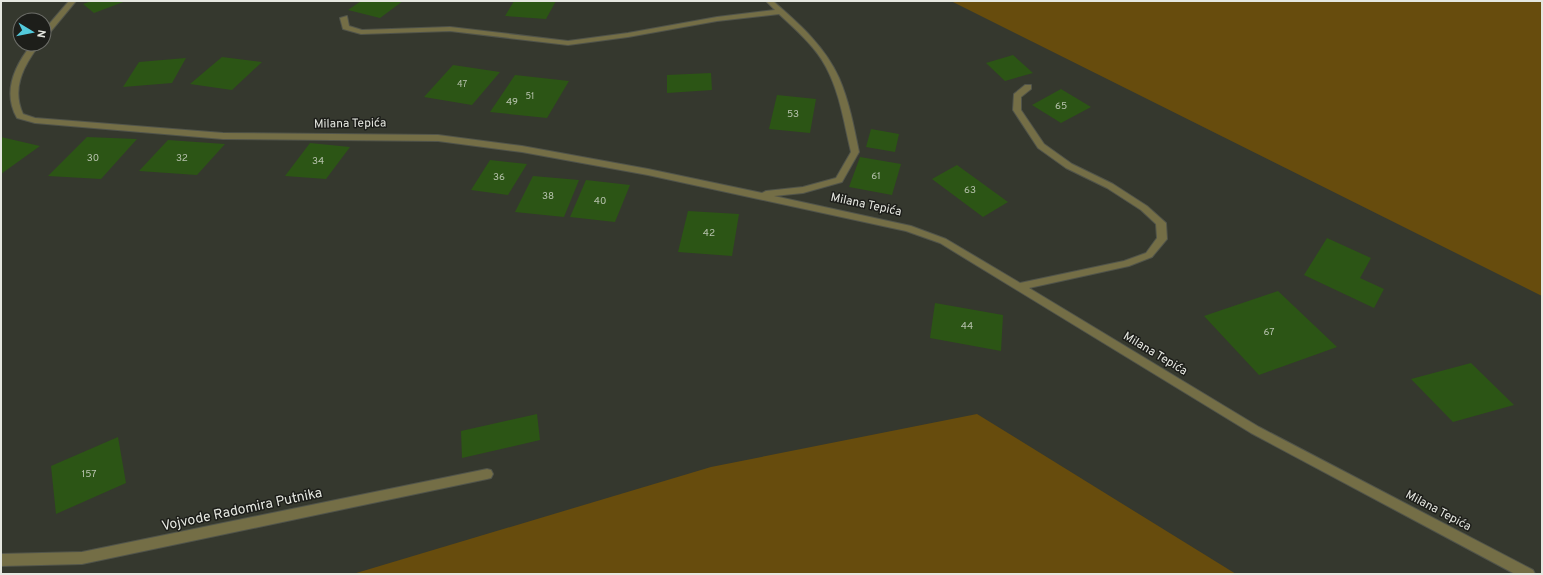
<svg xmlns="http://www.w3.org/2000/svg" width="1543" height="575" font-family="Overpass,sans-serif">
	<rect width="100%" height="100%" fill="#35382e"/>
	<g fill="#674c0d">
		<path d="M951,1H1542V296Z"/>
		<path d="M977,414L1236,574H353L711,467Z"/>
	</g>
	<g fill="#2c5515">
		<path d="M92,1H126L94,13L83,4Z"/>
		<path d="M361,1H403L380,18L348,10Z"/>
		<path d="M514,1H556L546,19L505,16Z"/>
		<path d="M1013,55L1033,73L1005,81L986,63Z"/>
		<path d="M222,57L262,62L232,90L190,84Z"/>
		<path d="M186,58L172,83L123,87L139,62Z"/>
		<path d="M453,65L500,72L472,105L424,97Z"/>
		<path d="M711,73L712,90L667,93V75Z"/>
		<path d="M515,75L569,81L547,118L490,112Z"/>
		<path d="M1061,89L1091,107L1061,123L1032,105Z"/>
		<path d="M777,95L816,99L810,133L769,129Z"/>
		<path d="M871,129L899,134L895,152L866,147Z"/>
		<path d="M1,137L40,146L1,174Z"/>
		<path d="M87,137L137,139L101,179L48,176Z"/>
		<path d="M168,140L225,144L197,175L139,171Z"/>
		<path d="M310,143L350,147L326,179L285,176Z"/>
		<path d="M860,157L901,164L892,195L849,187Z"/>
		<path d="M490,160L527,164L508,195L471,190Z"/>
		<path d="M957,165L1008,202L983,217L932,179Z"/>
		<path d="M533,176L579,180L564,217L515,212Z"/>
		<path d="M586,180L630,185L615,222L570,217Z"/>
		<path d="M688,211L739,214L732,256L678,252Z"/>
		<path d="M1327,238L1371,258L1360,278L1384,289L1374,308L1304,275Z"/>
		<path d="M1278,291L1337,347L1259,375L1204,316Z"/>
		<path d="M935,303L1003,315L1001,351L930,338Z"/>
		<path d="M1471,363L1514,405L1453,422L1411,379Z"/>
		<path d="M537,414L540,440L462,458L461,431Z"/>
		<path d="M118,437L126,483L56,514L51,466Z"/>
	</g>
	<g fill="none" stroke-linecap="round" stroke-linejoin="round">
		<defs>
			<g id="street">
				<path d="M69,1H76L47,36H44V30Z"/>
				<path d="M766,1H773C798,23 825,46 839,78C849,101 854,127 859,152L842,182L803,193L774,196L911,226L946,239L1020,283L1124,261L1146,253L1157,238L1156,224L1141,210L1107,188L1066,168L1038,148L1013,110L1014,94L1025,85H1031V89L1021,97V110L1044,144L1072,164L1113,184L1147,206L1166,223L1167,239L1152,257L1129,266L1029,288L1259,427L1533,570L1535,574H1515L1251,433L940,243L906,231L648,175L522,152L438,141L223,139L35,123L17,118C2,92 15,65 32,44H40C24,65 11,88 23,114L35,118L223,133L438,135L522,146L648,169L762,193L766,191L803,187L836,178L851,152C844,123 840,93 826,67C815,46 796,30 779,14L717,21L628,37L568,45L450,31L361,34L343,29L340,18L347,16L349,26L362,30L450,27L568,41L628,33L717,17L775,10Z"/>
				<path d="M487,469L491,470L493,474L491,478L487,479L82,564L1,566V554L82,552Z"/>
			</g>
		</defs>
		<use href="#street" stroke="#51544a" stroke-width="2"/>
		<use href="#street" fill="#746e46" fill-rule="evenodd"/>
	</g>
	<g text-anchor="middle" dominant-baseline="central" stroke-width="3" stroke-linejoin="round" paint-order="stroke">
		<g font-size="9" fill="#b7c2ad">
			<text x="462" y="84">47</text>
			<text x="530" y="96">51</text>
		</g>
		<g font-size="10" fill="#b7c2ad">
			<text x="512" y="102">49</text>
			<text x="1061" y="106">65</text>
			<text x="793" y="114">53</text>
			<text x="93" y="158">30</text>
			<text x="182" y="158">32</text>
			<text x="318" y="161">34</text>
			<text x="876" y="176">61</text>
			<text x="499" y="177">36</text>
			<text x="970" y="190">63</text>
			<text x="548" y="196">38</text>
			<text x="600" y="201">40</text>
			<text x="709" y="233">42</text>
			<text x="967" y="326">44</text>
			<text x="1269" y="332">67</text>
			<text x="89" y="474">157</text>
		</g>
		<g font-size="12" fill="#e5e7e0" stroke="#1d1e1a">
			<text transform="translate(350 124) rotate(-1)">Milana Tepića</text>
			<text transform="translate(866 205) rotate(12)">Milana Tepića</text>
			<text transform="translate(1155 354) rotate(31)">Milana Tepića</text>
			<text transform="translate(1438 511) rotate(28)">Milana Tepića</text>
		</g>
		<g font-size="14" fill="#e5e7e0" stroke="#1d1e1a">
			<text transform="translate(242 510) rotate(-12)">Vojvode Radomira Putnika</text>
		</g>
	</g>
	<rect width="1543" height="575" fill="none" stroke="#e5e7e0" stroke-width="4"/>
	<g transform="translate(32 32) rotate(100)"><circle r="19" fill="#1d1e1a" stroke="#6d6e69"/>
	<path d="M0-3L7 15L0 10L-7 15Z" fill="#53cadc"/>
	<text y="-6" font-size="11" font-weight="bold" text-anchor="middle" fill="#e5e7e0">N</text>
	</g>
</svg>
